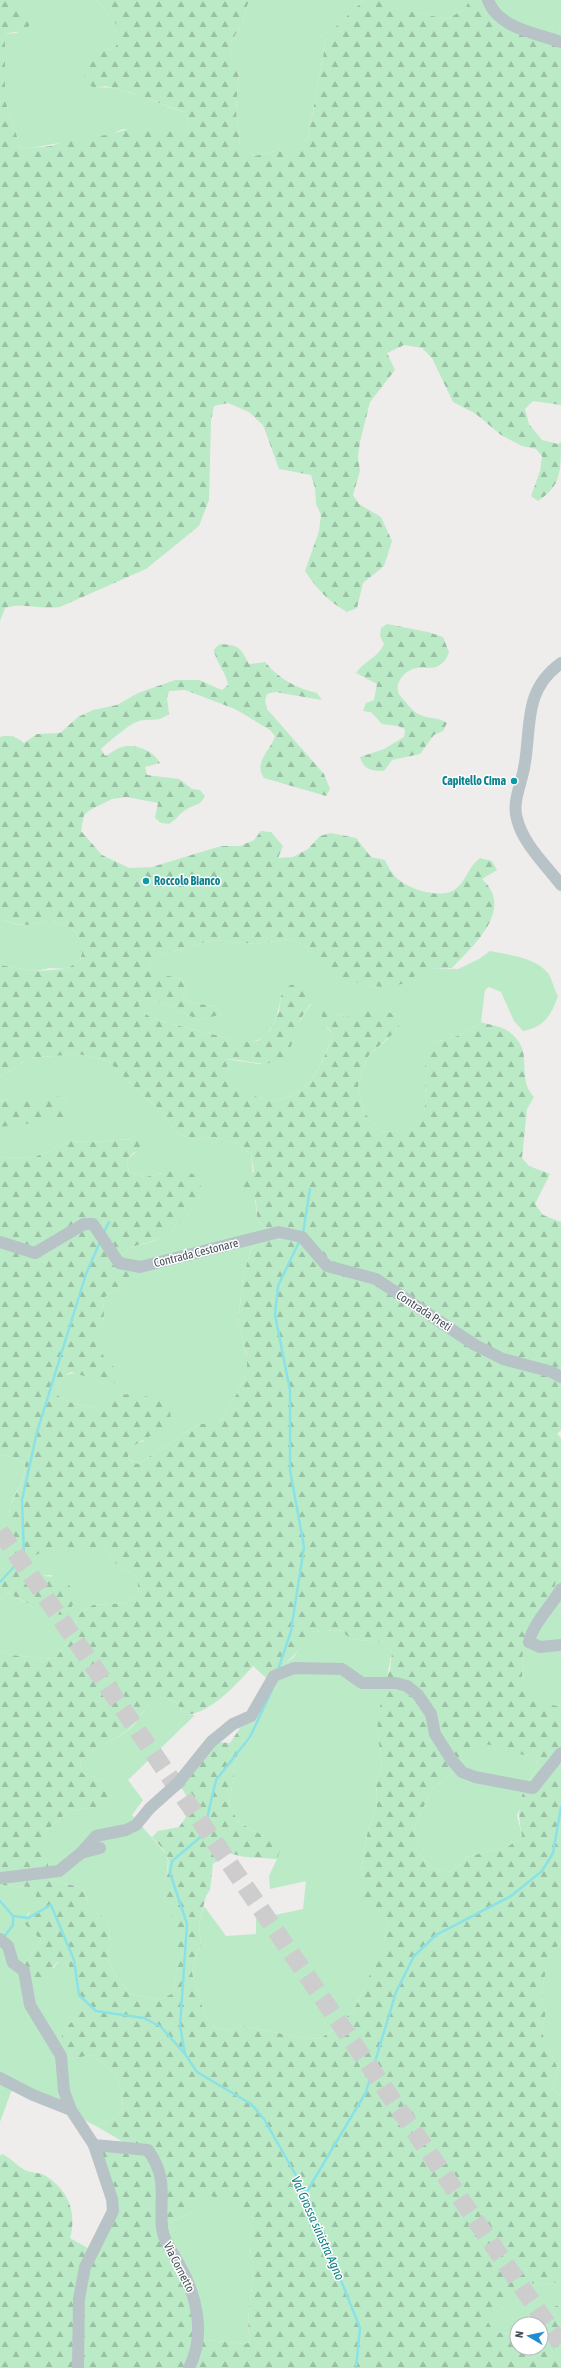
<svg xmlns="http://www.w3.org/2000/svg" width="561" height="2368" font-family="'Asap Condensed',sans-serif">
	<defs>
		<pattern id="forest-firs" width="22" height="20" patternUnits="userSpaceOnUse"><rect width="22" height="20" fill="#bbebc6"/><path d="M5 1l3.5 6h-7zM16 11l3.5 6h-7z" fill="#9ac1a4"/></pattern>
	</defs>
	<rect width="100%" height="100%" fill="#efecec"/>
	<g fill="#bbebc6">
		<path d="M23,0H95C105,7 109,18 118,26V44L113,50L102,49L96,88C117,83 162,106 184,112L189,122L183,136C164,134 143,128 124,129C118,130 113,135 107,135C78,138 50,146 21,149L5,100V34L17,33Z"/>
		<path d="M249,0H364L327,35L308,138L297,150L274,151L255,156L240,146L236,111L239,72L231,57L230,44L242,23Z"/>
		<path d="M395,0H561V26L538,30L494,22L469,2L465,9L447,19L394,8Z"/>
		<path d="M0,919C8,921 19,926 28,925C33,924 38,922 43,922C69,920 87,934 80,960L67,969L50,968L35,971L0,965Z"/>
		<path d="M289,939L308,947L316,956L349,978L367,986L385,987L428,968L458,969L479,959L490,951C509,955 535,957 548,973C552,979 554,989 558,996C551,1016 544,1027 523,1031L514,1021L501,992L489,987L485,990L481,1022C466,1035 453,1038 434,1042L424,1081L427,1092L424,1111L418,1125L391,1132L380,1131L363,1111L358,1087L361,1072L369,1055L388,1039L397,1014L370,1010L349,1017L339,1015L327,1027L333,1035C325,1054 317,1080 298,1092C267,1113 234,1091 225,1059L260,1064L292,1041L298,1024L311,1004L281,996C278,1017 271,1040 247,1043L164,1022L150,1017L140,1009L139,1001L150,998L199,1020L222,1014L218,1007L194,1003L183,998L186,985L181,979L153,972L150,964L156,956L213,940L256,944Z"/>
		<path d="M78,1054L107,1060L140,1093L161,1111L178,1134L191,1139L212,1137L238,1144L251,1154L257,1219L267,1230L262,1240L251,1249L243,1277L238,1324L247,1356V1371L238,1392L218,1424H199L138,1464L128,1459V1451L136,1443L144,1441L98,1409L69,1402L57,1395L59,1378C79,1368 92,1375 108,1388L114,1367C84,1345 111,1326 102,1299L124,1284L118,1258C128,1243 148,1246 162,1237C179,1227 192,1211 202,1194L162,1173L145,1177L129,1172L127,1159L135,1153L133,1139L90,1142L70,1141L35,1157L3,1158L0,1156V1127L36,1122L68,1106L63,1097C51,1096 42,1099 31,1100C20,1100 12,1098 0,1101V1077L29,1058Z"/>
		<path d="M0,1455L16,1458L25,1464C25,1484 15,1490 10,1507C8,1514 13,1533 12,1544L45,1550L54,1547H105L116,1564L137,1577L139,1594L126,1603L93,1605L78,1614L72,1635L55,1659L10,1655L0,1651V1599L9,1593C19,1601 26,1599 35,1610L52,1575L38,1576L0,1568Z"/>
		<path d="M561,1564V1707L535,1702L522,1677L523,1646Z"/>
		<path d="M340,1630L351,1639L386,1643L392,1651L377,1729L382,1766L376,1779L377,1808L368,1830L361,1871L364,1886L375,1908L388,1921L385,1939L368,1982L353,2011L333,2030L321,2038L309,2039L242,2026L230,2030L218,2029L206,2019L192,1973L195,1955L201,1945L199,1923L204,1906L226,1936L256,1934V1919L303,1909L306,1881L270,1889L269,1876L277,1859L266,1837L238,1822L229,1804L237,1756L252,1737L240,1728L273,1686L264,1676L293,1658L311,1632Z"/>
		<path d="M160,1697L176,1702L184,1715H195L128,1780L143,1800L132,1815L167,1855C170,1868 163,1879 163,1891C162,1903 170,1907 173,1916C181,1940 178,1969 173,1993L160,2000L130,1994C122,1983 109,1970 109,1956C108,1943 111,1934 108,1921L91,1909L82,1888L60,1882L50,1876L42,1844L45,1832L69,1811L101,1806L108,1782L82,1773L80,1763C93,1745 117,1742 133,1726C145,1713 142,1706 160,1697Z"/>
		<path d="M474,1741L508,1748L520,1754L535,1757L538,1767L528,1783L517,1816L522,1836L509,1846L467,1857L461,1865L447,1873L427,1865L417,1850L418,1840L414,1830L416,1822L433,1788L460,1767Z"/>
		<path d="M0,1885L29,1887L38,1890L36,1903L27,1915L35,1934L41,1940L19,1971L54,1968L59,1960L70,1963V1978L82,2000L74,2020L63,2029L65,2060L91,2055C117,2072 121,2076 123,2108L112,2119L96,2126L14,2084L0,2122Z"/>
		<path d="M561,1942V2096L551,2088L558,2069L542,2033L546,2011L541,1995L549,1955Z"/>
		<path d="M211,2195C222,2199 248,2208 252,2219C256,2228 249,2238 250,2247C250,2254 253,2261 253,2268C253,2293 245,2317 250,2342L245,2344L197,2339L161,2227L190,2213L195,2205Z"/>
		<path d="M561,2281V2305C549,2306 541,2315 533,2324H517V2335L494,2332L487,2322L493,2315L502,2309L513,2291L526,2284L538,2283L546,2285Z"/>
	</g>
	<g fill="url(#forest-firs)" fill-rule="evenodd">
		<path d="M0,0H23V9L31,18L28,29L5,34V100L21,149L51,146L70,139L93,136L108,135L135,127L171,128L183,135L189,122L184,112L129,92L105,86L96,88L86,84L84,73L90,53L103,49L113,50L118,43V26C109,18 105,7 95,0H249L242,23L230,44L231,57L239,71L236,111L240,145L255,156L274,151L297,149L308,138L327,35L364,0H395V8L447,19L465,9L469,1L494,22L538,30L561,26V405L533,401L525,409L529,424L542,440L558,444L561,442C561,471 561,486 538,501L531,496L540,471L542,456L536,449L522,446L501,435L476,414L453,402L432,358L422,348L404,345L387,353L395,370L370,402L360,442L358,457L360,471L353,495L359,504L381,517L392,541L384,566L363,583L357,608L347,612C328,601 317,589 305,571L319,531L321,515L316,504L315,488L311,475L279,469L263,425L249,412L228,403L214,406L211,421L209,500L199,526L146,569L60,607C42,610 21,602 5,608L0,621Z"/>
		<path d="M387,624L428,632L443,637L449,652C447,658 444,663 438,666C431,670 424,666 417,668C403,670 390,688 403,699C408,704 412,711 418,714C428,719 438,717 447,723L443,731L434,735L420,754L392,760L384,771C372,771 364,770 360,757L384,749L404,737L405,729L398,726L382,724L371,712L363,711L366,703L374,700L377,684L356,673C364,661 379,657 384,644L380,636L381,628Z"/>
		<path d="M220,644C239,645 240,647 249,664L265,662C279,679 296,688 317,693L322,700L275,692L267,694L265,701L267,709L324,774L330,789L326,796L264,778C253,762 270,752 275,736L270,730L235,709L185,690L169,691L167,698L169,714C156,723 152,718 139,721C130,723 109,742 101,749L105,756C110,754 114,750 119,748C132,742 154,750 160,763L145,767L147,775L179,779L192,789L200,790L205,796C200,807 193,804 184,811C178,815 176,820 169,824L161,823L155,818L158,803L127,797L112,799L90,810L84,815L81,831L102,855L129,868L152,867L221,846H240L254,840L261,831L271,832L283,846L278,858L293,857L308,849L320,836L331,833L356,838L371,857L385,860C389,869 394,877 402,882C415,891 445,900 458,887C467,878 469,866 480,858L492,861L497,870L482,879C515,909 474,945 452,968H428L402,984L385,987L367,986L327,972L308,947L289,939L256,944L213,940L156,956L150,964L154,972L181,979L186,985L183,998L194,1003L218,1007L223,1014L199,1020L150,998L139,1001L140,1009L150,1017L164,1022L235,1040L247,1042L258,1041L270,1030L279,1012L281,996L290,985L302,984L312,995C311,1008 302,1014 298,1025C294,1034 292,1050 285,1056C269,1071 244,1058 225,1059C234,1091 268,1113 298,1092C317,1080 325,1055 333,1035L322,1018L321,1008L333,1009C349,1026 354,1010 371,1010C379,1010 389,1013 397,1014L399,1028L369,1055L361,1072L358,1087L363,1111L380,1131L391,1132L418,1124L424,1111L427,1092L424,1081L426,1058L434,1042C453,1038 466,1035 481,1022C489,1025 501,1026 508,1031C537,1051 514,1075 534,1097L527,1109L522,1158L529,1166L550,1174L535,1204L543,1215L561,1222V1430L557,1434L561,1438V1564L547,1612L534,1625L523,1646L522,1677L535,1701L561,1707V1942L549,1956L541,1995L546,2011L542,2033L558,2069L551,2088L561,2096V2281L546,2285L538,2283L526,2284L514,2291L502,2309L493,2315L488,2322L494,2332L517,2335V2348H541V2324H533C541,2315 549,2306 561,2305V2368H0V2156L2,2154C11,2158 17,2166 25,2170C31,2173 40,2172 46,2176C69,2191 77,2213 70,2238L93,2251L115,2213L99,2145L130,2146L96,2126L112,2119L123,2108C121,2076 117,2072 91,2055L65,2060L60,2048L63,2029L74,2020L81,2000L70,1978L69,1963L58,1961L37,1988L24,1986L19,1971L41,1940L25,1924C29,1910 35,1905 37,1890L29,1887L0,1885V1651L10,1655L55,1659L72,1635L78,1614L93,1605L126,1603L139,1594L137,1577L116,1564L105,1547H54L31,1557L15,1556C13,1549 8,1512 10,1507C16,1490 25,1484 25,1464L16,1458L0,1455V1156L3,1158L35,1157L70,1141L90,1142L133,1139L144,1143L127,1159L129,1172L145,1177L177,1170L193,1174L200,1183L202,1194C192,1211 179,1227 162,1237C148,1245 128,1243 119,1258L131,1274L124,1284L102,1299C111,1326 85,1345 114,1367L115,1382L108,1388L97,1380L71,1372L59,1379L57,1395L69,1402L98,1409L114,1395L133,1394L160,1399L170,1411L171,1419C158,1436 142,1437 128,1451V1459L138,1464L199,1424H218L238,1392L247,1371V1355L238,1324L243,1277L251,1249L262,1240L267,1230L257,1219L256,1200L245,1196L242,1186L254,1172L251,1154L238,1144L212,1137L191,1139L178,1134L161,1111L140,1093L107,1060L78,1054L29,1058L0,1077V965L35,971L67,969L80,960L82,953L80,950C84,928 60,920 42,922C37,922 32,925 27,925C18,925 8,921 0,919V737C9,734 17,737 24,743L37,734L60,733L78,717L93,710L117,705L138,693L175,680H199L222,690L228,685C226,671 215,662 214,649ZM340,1630L351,1639L386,1643L392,1651L390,1670L383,1687L377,1729L382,1766L376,1779L377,1808L368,1830L361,1871L365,1905L375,1908L388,1921L385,1939L361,1996L353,2011L333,2030L321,2038L309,2039L242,2026L230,2030L218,2029L206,2019L192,1973L195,1955L201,1945L199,1923L206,1896L210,1890L213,1864L228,1853L245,1857L277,1859L285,1837H266L238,1822L229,1804L237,1756L252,1736L240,1728L230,1743L216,1742L181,1787L193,1807L179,1827L158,1831L152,1837C157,1843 165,1850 167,1856C172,1867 162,1881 162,1892C163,1904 171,1909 173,1917C179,1941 178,1968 173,1993L160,2000L130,1994C122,1983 109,1970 109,1956C108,1943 111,1934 108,1921L91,1909L82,1888L60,1882L50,1876C48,1859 42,1848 45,1832L69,1811L101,1806L111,1800L113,1792L108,1782L82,1773L80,1763C94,1745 117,1742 133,1725C145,1713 142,1706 160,1697L176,1702L184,1715C209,1715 237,1684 253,1666L264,1676C286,1667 299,1651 312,1632ZM474,1742L507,1748L519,1754L535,1757L538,1767C521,1794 515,1803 522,1836L509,1846L467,1857L461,1865L447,1873L427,1865L417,1850L418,1840L414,1830L416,1822L433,1788L460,1767ZM211,2196C222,2199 248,2209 252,2219C256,2228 249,2238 250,2247C250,2254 253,2261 253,2268C253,2293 245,2317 250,2342L245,2344L197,2339L190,2285L161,2227L190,2213L195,2205Z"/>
		<path d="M48,1096L63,1097L68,1106L66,1119L0,1127V1101C16,1097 31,1100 48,1096Z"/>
		<path d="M0,1568L64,1579L77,1595L70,1611L61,1615L35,1610C26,1599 20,1601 9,1593L0,1599Z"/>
	</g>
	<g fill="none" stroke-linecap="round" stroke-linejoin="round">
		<g stroke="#8ae2e6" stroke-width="2.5">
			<path d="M303,1233L310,1189"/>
			<path d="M103,1234L109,1222"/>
			<path d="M0,1582L24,1556L22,1500L37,1432L86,1274L100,1242"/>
			<path d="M278,1670L291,1631L304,1547L290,1470V1390L275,1315L278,1286L300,1240"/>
			<path d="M0,1901L13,1916L28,1918L51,1905L74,1960L79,1995L96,2011L144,2018L161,2027L185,2054L197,2072L251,2104L264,2119L306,2193L360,2328L356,2368"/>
			<path d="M4,1937L13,1925V1916"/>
			<path d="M185,2054L180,2026L187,1924L170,1873L172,1861L203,1835L216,1780L250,1737L272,1690"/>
			<path d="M306,2193L366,2092L396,1992L414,1956L436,1935L511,1896L542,1871L553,1853L561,1807"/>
		</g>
		<path stroke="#cdcdce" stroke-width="18" stroke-dasharray="18 9" stroke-linecap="butt" d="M0,1531L561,2344"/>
		<g stroke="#b8c3c8" stroke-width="12">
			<path d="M488,0C498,28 535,33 561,42"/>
			<path d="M561,663C522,691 532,728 524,768C521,785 512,802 517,819C523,844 546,865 561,885"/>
			<path d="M0,1242L35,1253L84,1224H93L119,1263L140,1267L279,1232L302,1237L327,1266L376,1279L475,1345L503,1359L552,1372L561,1377"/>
			<path d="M561,1589C551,1607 533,1623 529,1642L540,1647L561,1645"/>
			<path d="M81,1853L96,1836L126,1830L136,1825L150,1808L178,1783L211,1742L233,1724L251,1716L274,1676L294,1668L342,1669L362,1683H396L407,1686L418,1695L431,1714L435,1734L451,1759L462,1772L475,1777L533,1788L561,1753"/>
			<path d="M0,1878L59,1871L81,1853L100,1848"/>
			<path d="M0,1939L8,1946L13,1963L24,1971L30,2005L61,2056L64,2091L71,2110"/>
			<path d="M0,2078L33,2095L71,2110L94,2145L148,2150C169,2180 159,2196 162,2228C164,2243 173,2252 179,2264C197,2295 206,2335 189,2368"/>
			<path d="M78,2368L79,2299L85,2267L113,2211L112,2199L94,2145"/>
		</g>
	</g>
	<g fill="#0f9aa8" stroke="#fff" stroke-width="1.5">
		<circle cx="514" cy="781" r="4"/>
		<circle cx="146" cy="881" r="4"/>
	</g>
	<g text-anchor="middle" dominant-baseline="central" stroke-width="3" stroke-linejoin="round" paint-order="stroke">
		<g font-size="12" font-weight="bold" fill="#0d838f" stroke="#fff" text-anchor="end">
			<text x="506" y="781">Capitello Cima</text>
			<text x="154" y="881" text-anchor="start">Roccolo Bianco</text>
		</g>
		<g font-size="12" fill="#455258" stroke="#fff">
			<text transform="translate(196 1253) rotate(-14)">Contrada Cestonare</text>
			<text transform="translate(424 1311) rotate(33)">Contrada Preti</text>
			<text transform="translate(179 2267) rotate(63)">Via Cornetto</text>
		</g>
		<g font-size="13" font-style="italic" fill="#138388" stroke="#fff">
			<text transform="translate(318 2228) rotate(66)">Val Grossa sinistra Agno</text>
		</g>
	</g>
	<g transform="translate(529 2336) rotate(279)"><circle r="19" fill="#ffffff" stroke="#b5babc"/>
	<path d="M0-3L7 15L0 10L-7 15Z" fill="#228cd3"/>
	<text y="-6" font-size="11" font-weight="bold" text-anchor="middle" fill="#455258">N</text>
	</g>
</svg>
